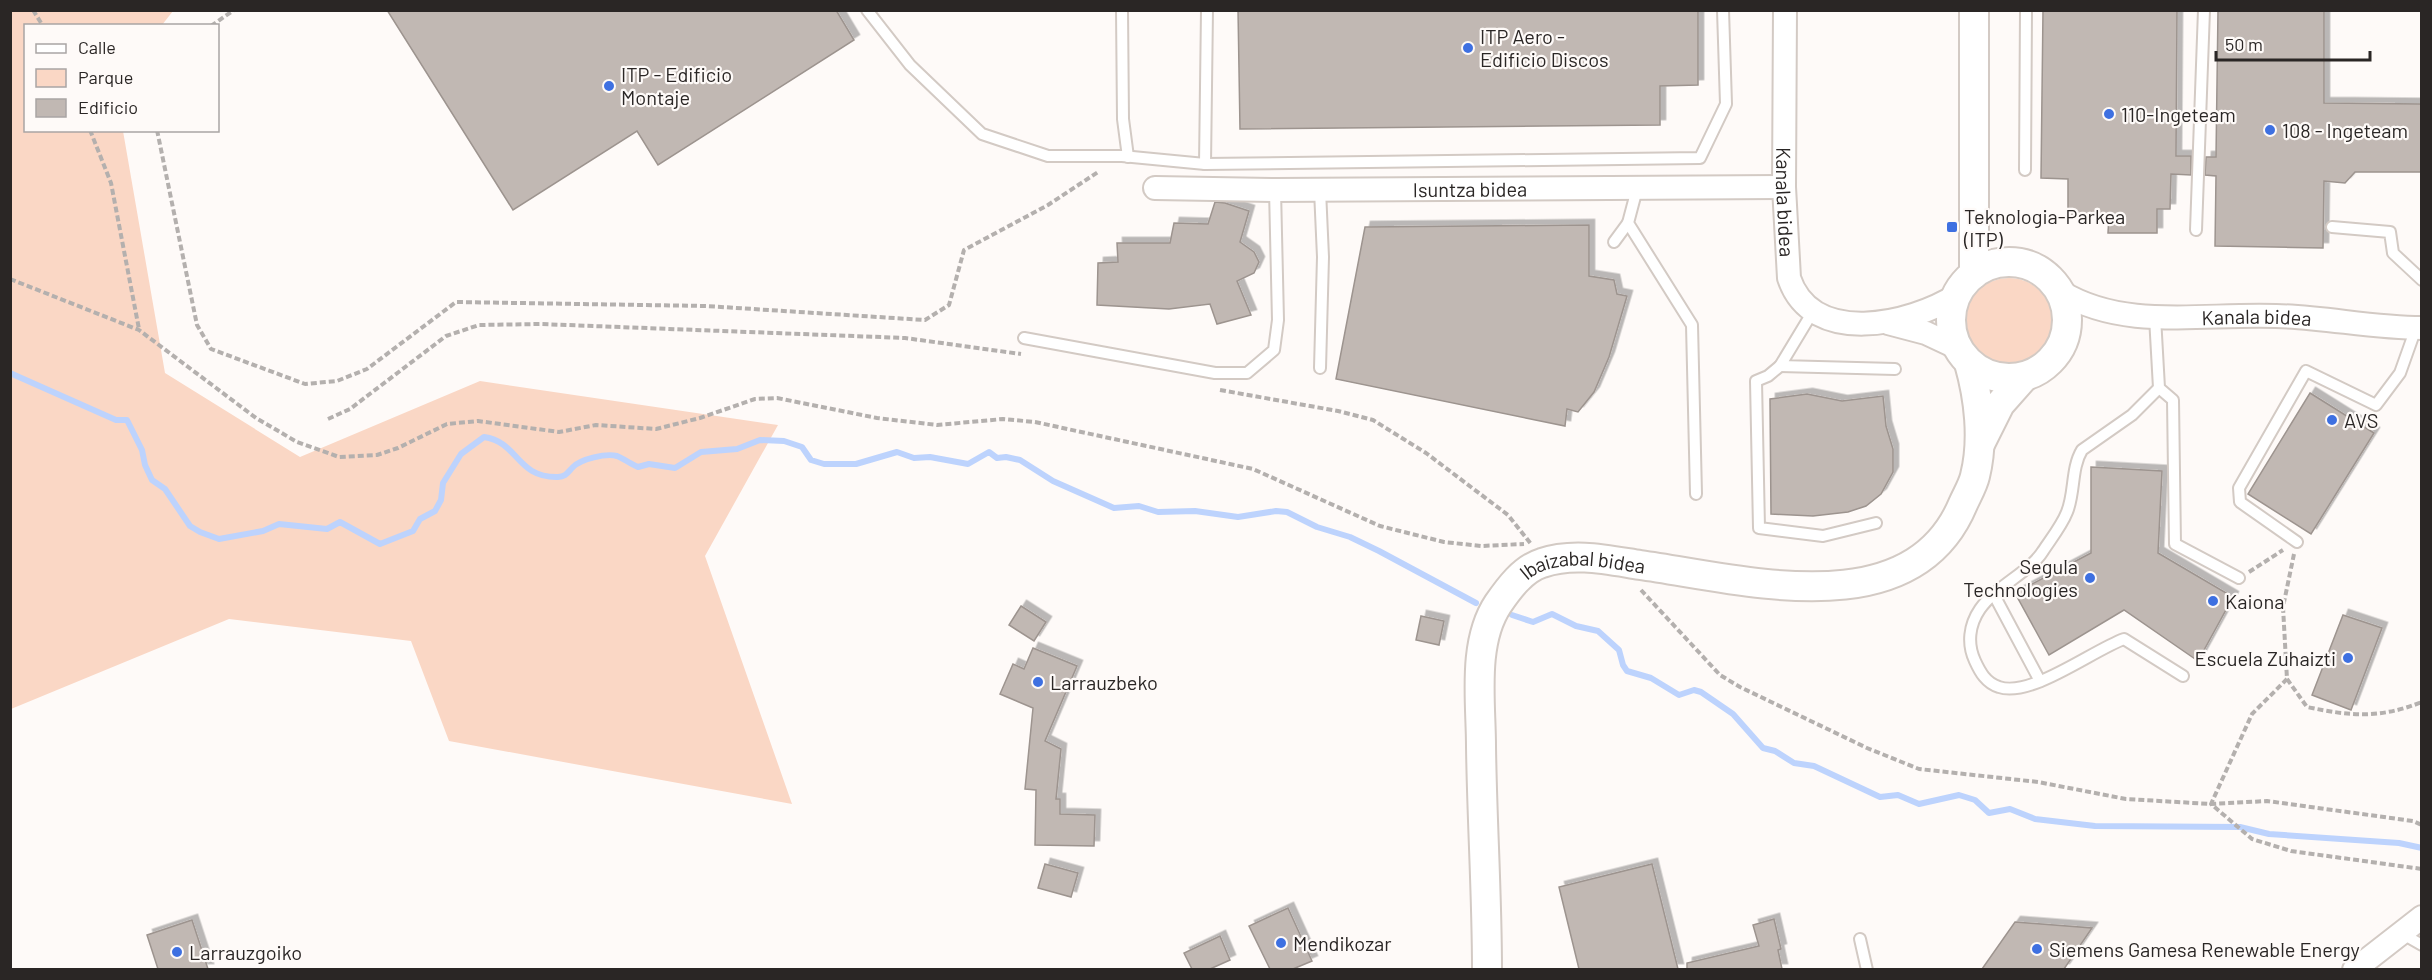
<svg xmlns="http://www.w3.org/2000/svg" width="2432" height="980" font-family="Barlow,sans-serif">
	<defs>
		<filter id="shadow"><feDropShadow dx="5.5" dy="-5.5" stdDeviation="0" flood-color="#0004"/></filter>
	</defs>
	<rect width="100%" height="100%" fill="#fefaf8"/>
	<g fill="#fad7c5">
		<path d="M11,10L173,11L162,25L26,26V130L123,131L165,373L300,457L480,381L778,425L705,556L792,804L449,741L411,641L229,619L11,709Z"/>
		<circle cx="2009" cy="322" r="44"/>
	</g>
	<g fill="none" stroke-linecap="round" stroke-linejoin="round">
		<g stroke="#bdd3fd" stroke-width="6">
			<path d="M10,373L116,420H127L142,450L145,465L152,480L165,489L190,526L200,532L219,539L263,531L279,524L327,529L340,522L380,544L413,531L420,519L435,511L441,500L443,483L461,454L484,437C519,442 516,478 558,477C566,477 568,472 573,467C581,459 606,453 617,456C624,459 631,464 638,467L649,464L675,468L701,452L737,449L760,440L784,441L802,447L811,460L824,464H856L897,452L914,458L930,457L968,464L989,452L997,458L1006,457L1020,460L1053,481L1114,508L1139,506L1158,512L1195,511L1238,517L1276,511L1287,512L1317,527L1350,537L1379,551L1476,603"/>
			<path d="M1512,615L1533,622L1552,614L1576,626L1598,631L1619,650L1623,665L1627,671L1651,678L1679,695L1694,690L1701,692L1733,714L1763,748L1775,751L1794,763L1814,766L1880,797L1898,795L1919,804L1959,795L1975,800L1989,813L2010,809L2035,819L2095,826L2240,827L2269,834L2399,843L2422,848"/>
		</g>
	</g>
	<g fill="#c1b8b3" stroke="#9d948f" stroke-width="1.5" filter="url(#shadow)">
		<path d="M387,10H836L854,40L658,165L637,131L513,210Z"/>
		<path d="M1238,10H1698V85L1660,86V125L1240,129Z"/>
		<path d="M2043,10H2177L2176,156H2191V175L2171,174L2170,209H2157V233H2108L2109,215H2068V179L2041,178Z"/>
		<path d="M2218,10H2324V103L2421,104V172H2355L2345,183L2324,181L2323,248L2215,246L2216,176L2205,175L2206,157H2216Z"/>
		<path d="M1215,202L1225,203L1249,211L1240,242L1254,252L1259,262L1254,273L1237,281L1251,315L1217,324L1210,304L1169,309L1097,305L1098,263L1118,262L1117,243H1170L1174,223L1208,224Z"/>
		<path d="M1589,225V276L1614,280L1617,294L1627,296L1609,357L1594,392L1578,412L1567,409L1565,426L1336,379L1365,227Z"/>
		<path d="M2310,393L2374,433L2311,534L2248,494Z"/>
		<path d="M1807,394L1842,401L1883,396L1886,426L1893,449V472L1881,494L1866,506L1848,512L1813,516L1771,514L1770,399Z"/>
		<path d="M2091,467L2162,471L2158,553L2233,597L2198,661L2124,610L2049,655L2015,593L2091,553Z"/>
		<path d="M1021,606L1046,622L1034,641L1009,625Z"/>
		<path d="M2343,615L2382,628L2351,710L2312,695Z"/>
		<path d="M1421,616L1444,621L1439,645L1416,640Z"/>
		<path d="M1033,648L1077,666L1045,741L1061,749L1056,799H1060V814L1095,815L1094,846L1035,845L1036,790L1025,789L1033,708L1000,694L1013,664L1024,669Z"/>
		<path d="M1045,864L1078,873L1071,897L1038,888Z"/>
		<path d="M1652,864L1678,969H1579L1559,887Z"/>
		<path d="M1288,908L1312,961L1293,969H1270L1249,926Z"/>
		<path d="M1774,919L1781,949L1778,950L1782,969H1687V963L1759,946L1753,925Z"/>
		<path d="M192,920L208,969H158L147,935Z"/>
		<path d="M2015,922L2092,928L2064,969H1982Z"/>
		<path d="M1220,936L1230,960L1210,969H1192L1184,953Z"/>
	</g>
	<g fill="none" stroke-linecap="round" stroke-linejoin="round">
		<defs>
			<g id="service">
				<path d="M867,10L910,65L982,134L1048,156H1122L1205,164"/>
				<path d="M1122,10L1123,119L1128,157"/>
				<path d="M1207,10L1205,164L1700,158L1726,104L1723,10"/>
				<path d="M2025,170L2026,10"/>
				<path d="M1637,189L1628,223L1692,325L1696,494"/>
				<path d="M1320,190L1323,257L1320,368"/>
				<path d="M2332,227L2390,232L2393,253L2422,280"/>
				<path d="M2196,230L2204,10"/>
				<path d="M1614,242L1628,223"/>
				<path d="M1812,313L1780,366L1895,369"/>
				<path d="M2155,317L2159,388L2173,400L2175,544L2239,578"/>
				<path d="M1024,338L1215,373H1247L1274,350L1278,320L1275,190"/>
				<path d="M1780,366L1768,376L1756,381L1759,528L1823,536L1876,523"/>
				<path d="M2159,388L2132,415L2082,450C2071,468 2075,493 2067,512C2062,525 2051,539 2043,551C2030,572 1996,586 1980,609C1969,625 1967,644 1975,661C1980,672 1986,683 1999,687C2031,698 2093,650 2124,639L2183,676"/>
				<path d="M2297,542L2240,502L2239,488L2306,371L2376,405L2400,373L2416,328"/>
				<path d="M1993,593L2040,681"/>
				<path d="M2401,933L2422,945"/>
				<path d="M1860,939L1867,970"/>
			</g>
			<g id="minor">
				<path id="s1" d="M1785,10L1784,187L1789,278C1812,347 1910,325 1957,295"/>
				<path id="s2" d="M1155,188L1275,190L1784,187"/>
				<path id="s3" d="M2061,292C2125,331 2204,313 2276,316C2324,317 2373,328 2422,328"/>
				<path d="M1888,323L1926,333L1958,348"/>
				<path d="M2354,970L2422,917"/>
			</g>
			<g id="tertiary">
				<circle cx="2009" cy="320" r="58"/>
				<path d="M1974,274V10"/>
				<path d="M1981,442L2000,404L2024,377"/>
				<path id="s4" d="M1487,970C1487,895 1482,821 1481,746C1481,702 1472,643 1498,604C1509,588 1523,569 1542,563C1574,552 1608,560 1640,565C1742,579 1911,628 1963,504C1967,495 1973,485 1975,476C1984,440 1979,398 1969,363"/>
			</g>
		</defs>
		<use href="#service" stroke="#d3cac4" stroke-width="14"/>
		<use href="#minor" stroke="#d3cac4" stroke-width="26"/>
		<use href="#tertiary" stroke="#d3cac4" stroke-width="32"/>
		<g stroke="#b4b0ae" stroke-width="4" stroke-dasharray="6 3" stroke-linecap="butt">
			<path d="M33,10L43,26"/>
			<path d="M211,26L234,10"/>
			<path d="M90,130L111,183L139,329"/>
			<path d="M157,130L197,325L211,349L305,384L337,381L367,369L456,302L706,306L925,320L949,305L964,250L1048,205L1098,172"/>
			<path d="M10,279L139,330L256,418L297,442L339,457L377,455L398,448L447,424L478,421L559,432L596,425L656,429L700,418L755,399L777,398L877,418L937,425L1003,419L1035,422L1253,469L1380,526L1444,542L1481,546L1524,544"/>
			<path d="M1220,390L1338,411L1373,420L1426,453L1508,515L1531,544"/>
			<path d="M328,419L350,409L446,336L479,325L541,324L905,338L1021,354"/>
			<path d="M2294,554L2283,607L2287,679L2252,714L2211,804L2252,839L2291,851L2422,869"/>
			<path d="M2249,572L2283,550"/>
			<path d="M1641,590L1720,675L1740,687L1867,748L1919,769L2038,782L2126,799L2211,804L2267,801L2413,821L2422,825"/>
			<path d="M2287,679L2307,707C2350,716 2379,719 2422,702"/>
		</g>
		<use href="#service" stroke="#fff" stroke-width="10"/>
		<use href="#minor" stroke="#fff" stroke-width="22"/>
		<use href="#tertiary" stroke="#fff" stroke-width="28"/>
	</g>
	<g fill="#3e70e1" stroke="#fefaf8" stroke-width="2">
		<circle cx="1468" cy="48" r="6"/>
		<circle cx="609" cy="86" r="6"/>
		<circle cx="2109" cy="114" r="6"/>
		<circle cx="2270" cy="130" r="6"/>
		<rect x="1946" y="221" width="12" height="12" rx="3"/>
		<circle cx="2332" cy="420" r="6"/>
		<circle cx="2090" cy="578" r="6"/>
		<circle cx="2213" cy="601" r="6"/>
		<circle cx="2348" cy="658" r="6"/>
		<circle cx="1038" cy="682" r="6"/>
		<circle cx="1281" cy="943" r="6"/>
		<circle cx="2037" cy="949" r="6"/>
		<circle cx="177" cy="952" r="6"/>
	</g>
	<g text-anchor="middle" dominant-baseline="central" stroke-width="4.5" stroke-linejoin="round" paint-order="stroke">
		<g font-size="20" fill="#2a2625" stroke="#fefaf8" text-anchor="start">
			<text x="1480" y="36">ITP Aero -<tspan x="1480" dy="23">Edificio Discos</tspan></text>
			<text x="621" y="74">ITP - Edificio<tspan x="621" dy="23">Montaje</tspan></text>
			<text x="2121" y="114">110-Ingeteam</text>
			<text x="2282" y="130">108 - Ingeteam</text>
			<text x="1964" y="216">Teknologia-Parkea<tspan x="1964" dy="23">(ITP)</tspan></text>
			<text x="2344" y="420">AVS</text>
			<text x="2078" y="566" text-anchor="end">Segula<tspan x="2078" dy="23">Technologies</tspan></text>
			<text x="2225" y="601">Kaiona</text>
			<text x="2336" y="658" text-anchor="end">Escuela Zuhaizti</text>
			<text x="1050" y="682">Larrauzbeko</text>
			<text x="1293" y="943">Mendikozar</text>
			<text x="2049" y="949">Siemens Gamesa Renewable Energy</text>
			<text x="189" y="952">Larrauzgoiko</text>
		</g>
		<g font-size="20" fill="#2a2625" stroke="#fefaf8">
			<text stroke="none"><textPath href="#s2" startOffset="315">Isuntza bidea</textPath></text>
			<text stroke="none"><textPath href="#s1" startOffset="192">Kanala bidea</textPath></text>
			<text stroke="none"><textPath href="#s3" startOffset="200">Kanala bidea</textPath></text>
			<text stroke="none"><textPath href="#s4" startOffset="471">Ibaizabal bidea</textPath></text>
		</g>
	</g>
	<rect width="2432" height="980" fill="none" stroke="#2a2625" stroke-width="24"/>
	<rect x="24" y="24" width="195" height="108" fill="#fefaf8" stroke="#a9a5a4" stroke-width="1.5"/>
	<rect x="36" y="44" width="30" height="9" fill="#ffffff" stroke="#a9a5a4" stroke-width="1.5"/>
	<text x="78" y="54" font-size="18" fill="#2a2625">Calle</text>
	<rect x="36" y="69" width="30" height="18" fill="#fad7c5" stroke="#a9a5a4" stroke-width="1.5"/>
	<text x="78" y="84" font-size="18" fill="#2a2625">Parque</text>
	<rect x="36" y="99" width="30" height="18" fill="#c1b8b3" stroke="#a9a5a4" stroke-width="1.5"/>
	<text x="78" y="114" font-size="18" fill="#2a2625">Edificio</text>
	<path d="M2216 51v9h154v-9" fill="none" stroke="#2a2625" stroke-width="3"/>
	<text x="2225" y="51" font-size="18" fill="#2a2625" stroke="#fefaf8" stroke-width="4.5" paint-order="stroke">50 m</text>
</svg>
